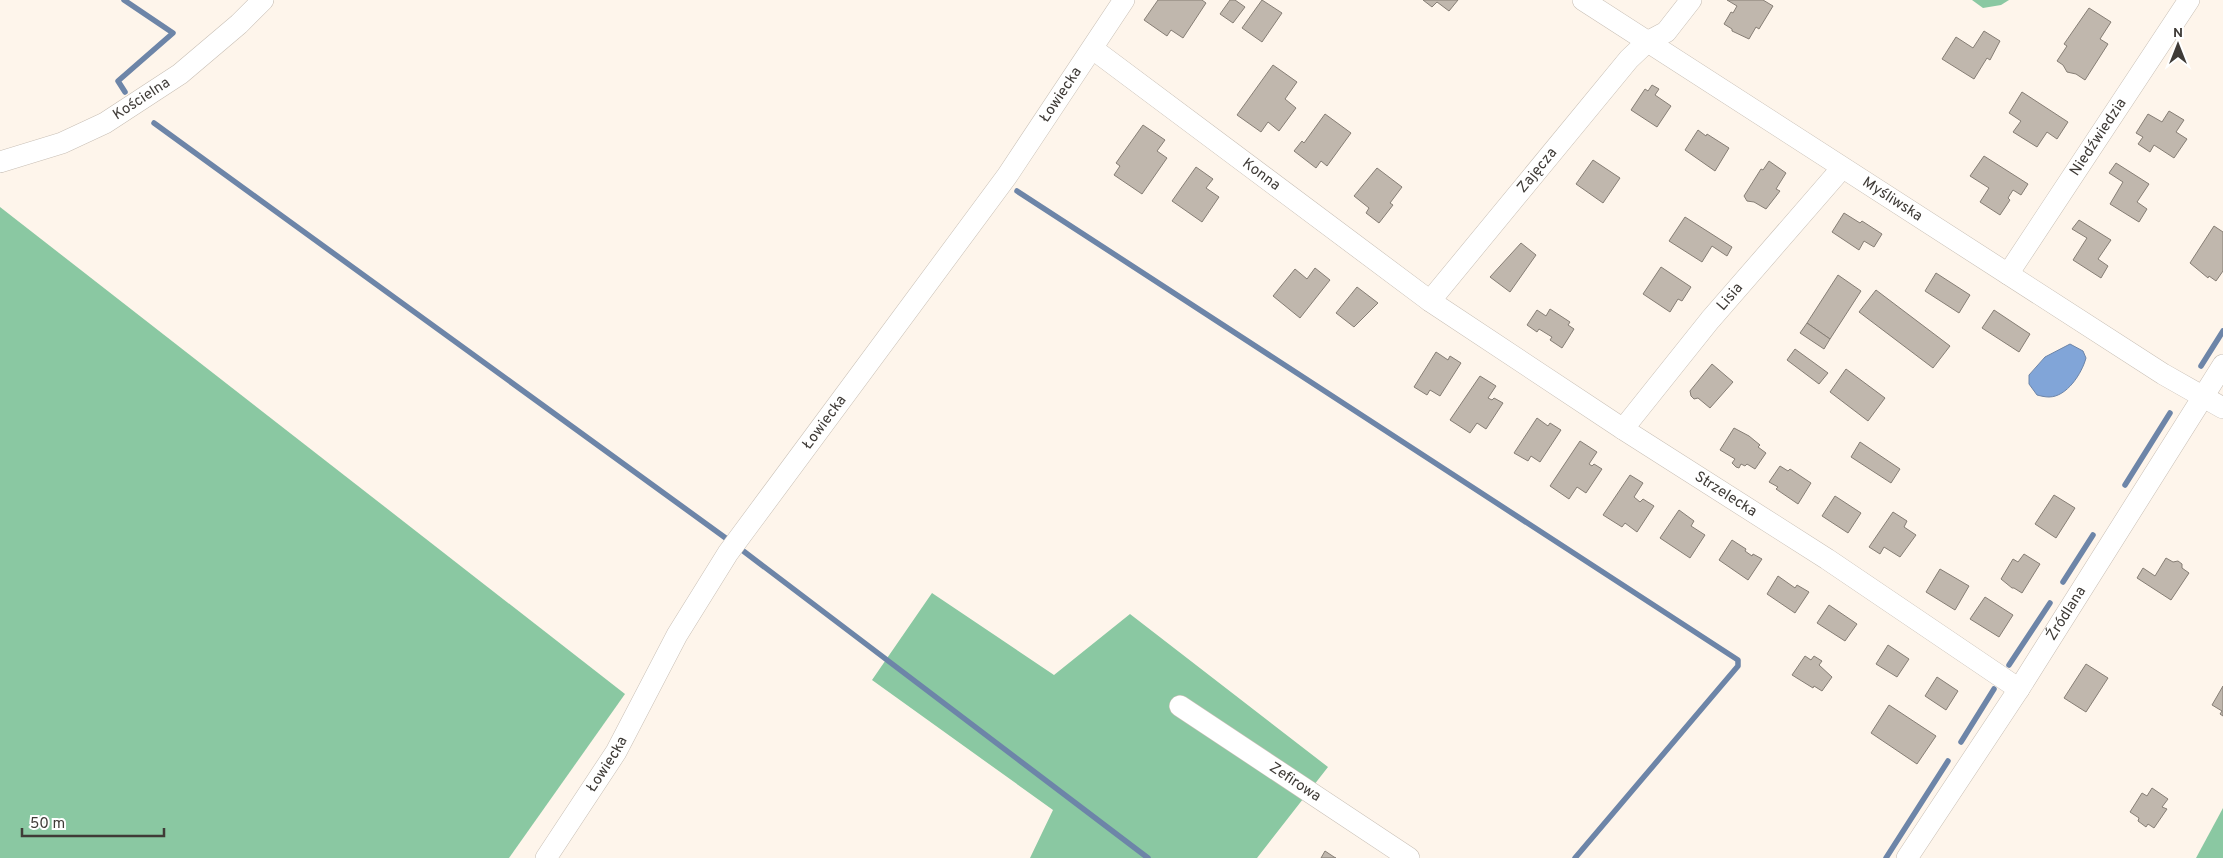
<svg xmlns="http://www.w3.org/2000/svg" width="2223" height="858" font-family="Overpass,sans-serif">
	<rect width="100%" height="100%" fill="#fef5eb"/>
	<g fill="#8ac8a2">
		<path d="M1972,0H2009L2001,5L1983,8Z"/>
		<path d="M0,207L625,694L509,858H0Z"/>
		<path d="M932,593L1054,675L1130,614L1328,767L1257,858H1030L1053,810L872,680Z"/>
		<path d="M2223,808V858H2196Z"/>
	</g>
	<path fill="#81a5d8" stroke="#6d85a8" d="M2070,344L2083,351L2086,358C2082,373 2067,397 2049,397C2045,397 2041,396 2037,395L2029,384V375L2045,357Z"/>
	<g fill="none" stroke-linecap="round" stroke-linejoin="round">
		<g stroke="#6d85a8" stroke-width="5.5">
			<path d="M124,0L173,33L118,81L125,92"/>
			<path d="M154,123L727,539"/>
			<path d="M1017,191L1738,660V666L1575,858"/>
			<path d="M2201,366L2223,331"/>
			<path d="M2125,485L2170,413"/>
			<path d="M742,550L1148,858"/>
			<path d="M2063,582L2093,535"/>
			<path d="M2009,665L2050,603"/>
			<path d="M1961,742L1994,689"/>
			<path d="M1886,858L1948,761"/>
		</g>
	</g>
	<g fill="#c0b7ad" stroke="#867e75">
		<path d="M1158,0H1202L1206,3L1183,38L1171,30L1167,36L1144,20Z"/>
		<path d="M1230,0H1235L1245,7L1233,23L1220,14Z"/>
		<path d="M1262,0L1282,13L1262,42L1242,28Z"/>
		<path d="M1423,0H1458L1449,11L1437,2L1432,7Z"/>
		<path d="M1727,0H1763L1773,6L1759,29L1756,27L1749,39L1732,31V29L1724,24L1731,12L1733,13L1737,6Z"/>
		<path d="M2089,8L2111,22L2100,39L2108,44L2085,80L2076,74L2067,72L2063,65L2057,61L2067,46L2064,44Z"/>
		<path d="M1984,31L2000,41L1990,60L1987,58L1974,79L1942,59L1956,37L1973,48Z"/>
		<path d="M1273,65L1297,82L1285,99L1296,108L1279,131L1268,122L1261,132L1237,115Z"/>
		<path d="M1652,85L1659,89L1655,95L1671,106L1657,127L1631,110L1645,89L1648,91Z"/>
		<path d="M2022,92L2068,122L2057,139L2047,132L2037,147L2013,132L2021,121L2009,113Z"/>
		<path d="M2169,111L2184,120L2176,132L2187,139L2174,158L2154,145L2150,152L2138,144L2143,137L2136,133L2148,114L2162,122Z"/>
		<path d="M1325,114L1351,133L1327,166L1321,161L1316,168L1294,151L1302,141L1304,143Z"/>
		<path d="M1143,125L1165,140L1157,151L1167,158L1142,194L1114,175L1120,166L1116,163Z"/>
		<path d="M1698,130L1706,136L1707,134L1729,148L1715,171L1685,150Z"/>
		<path d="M1984,156L2028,184L2021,195L2013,190L2008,198L2010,200L2000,215L1980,202L1989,188L1970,176Z"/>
		<path d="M1593,160L1620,178L1603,203L1576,184Z"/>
		<path d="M1769,161L1786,173L1776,189L1780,191L1766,209L1754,202L1747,201L1744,196L1761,169L1763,170Z"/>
		<path d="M2116,163L2149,184L2137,202L2147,209L2139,222L2110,204L2123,182L2109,173Z"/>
		<path d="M1196,167L1213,179L1206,188L1219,197L1202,222L1172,201Z"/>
		<path d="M1377,168L1402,187L1390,203L1393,205L1379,223L1366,213L1369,208L1354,196Z"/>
		<path d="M1844,213L1860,223L1862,221L1882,234L1874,247L1864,241L1859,250L1832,232Z"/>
		<path d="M1685,217L1732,247L1727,256L1712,246L1702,262L1669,241Z"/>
		<path d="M2079,220L2111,240L2098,259L2108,266L2101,278L2073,260L2087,238L2072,229Z"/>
		<path d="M2214,226L2223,232V271L2216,281L2209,276L2208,278L2190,263Z"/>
		<path d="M1521,243L1536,255L1510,292L1490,277Z"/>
		<path d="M1661,267L1691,287L1682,301L1678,299L1670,312L1643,294Z"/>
		<path d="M1315,268L1330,280L1300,318L1273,296L1295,269L1307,279Z"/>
		<path d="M1936,273L1970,295L1959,313L1925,291Z"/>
		<path d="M1838,275L1861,291L1830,339L1807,323Z"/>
		<path d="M1357,287L1378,303L1354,327L1336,313Z"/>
		<path d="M1876,290L1950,346L1933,368L1859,312Z"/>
		<path d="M1550,309L1570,322L1568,325L1574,329L1562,348L1550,340L1552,337L1539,329L1537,332L1527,325L1537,310L1546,316Z"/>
		<path d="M1994,310L2030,334L2019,352L1982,328Z"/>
		<path d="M1807,323L1830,339L1824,349L1800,333Z"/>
		<path d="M1795,349L1828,373L1819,384L1787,360Z"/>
		<path d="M1436,352L1448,360L1450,356L1461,363L1440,396L1430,390L1427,395L1414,387Z"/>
		<path d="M1712,364L1733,382L1710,408L1698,398L1694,399L1691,396L1690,391Z"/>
		<path d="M1846,369L1885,398L1868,421L1830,392Z"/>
		<path d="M1480,376L1496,386L1488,398L1492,400L1494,398L1503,403L1486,429L1477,423L1470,433L1450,420Z"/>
		<path d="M1537,418L1548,426L1550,423L1561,430L1540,462L1531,456L1528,461L1514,453Z"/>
		<path d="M1734,428L1749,436L1760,445L1758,447L1766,453L1755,469L1747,464L1745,466L1741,464L1739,468L1736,467L1732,463L1735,459L1720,450Z"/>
		<path d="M1580,441L1597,452L1589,464L1592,466L1594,464L1602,469L1586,493L1577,487L1569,499L1550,486Z"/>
		<path d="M1860,442L1900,469L1891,483L1851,457Z"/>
		<path d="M1780,466L1788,471L1790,469L1811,483L1798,504L1776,489L1778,487L1769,482Z"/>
		<path d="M1630,475L1643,483L1634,497L1640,502L1643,499L1654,506L1637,532L1625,523L1622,527L1603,515Z"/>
		<path d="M2054,495L2075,508L2056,538L2035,524Z"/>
		<path d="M1835,496L1861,513L1848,533L1822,516Z"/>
		<path d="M1679,510L1694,521L1691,526L1705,535L1690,558L1660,538Z"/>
		<path d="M1893,512L1907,521L1904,527L1916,535L1900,557L1884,547L1880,554L1869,547Z"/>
		<path d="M1732,540L1746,549L1745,551L1752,556L1753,554L1762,559L1748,580L1719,560Z"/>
		<path d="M2024,554L2040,564L2022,593L2014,588H2012L2001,579L2013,559L2018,562Z"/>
		<path d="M2166,558L2173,562L2178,561L2182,564V568L2189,573L2171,600L2137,578L2143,568L2155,576Z"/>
		<path d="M1940,569L1969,586L1955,610L1926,592Z"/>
		<path d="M1778,576L1795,588L1797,585L1809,592L1795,613L1767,594Z"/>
		<path d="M1985,597L2013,615L1999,637L1970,619Z"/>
		<path d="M1829,605L1857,624L1845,641L1817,623Z"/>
		<path d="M1888,645L1909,659L1897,677L1876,664Z"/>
		<path d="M1805,656L1811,660L1814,656L1822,661L1819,665L1832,677L1822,691L1814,686L1813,688L1792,675Z"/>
		<path d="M2086,664L2108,678L2086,712L2064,698Z"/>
		<path d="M1937,677L1958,691L1946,710L1925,696Z"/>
		<path d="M2223,686V716L2220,714L2222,711L2212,705Z"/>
		<path d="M1889,705L1936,736L1917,764L1871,733Z"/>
		<path d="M2152,788L2168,799L2162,807L2167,809L2154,828L2148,824L2146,827L2138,821L2139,818L2130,812L2142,793L2147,796Z"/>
		<path d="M1325,851L1334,857L1336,858H1321Z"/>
	</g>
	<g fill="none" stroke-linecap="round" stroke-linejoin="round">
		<defs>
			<g id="street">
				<path id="s1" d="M1583,0L2163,374L2223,408"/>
				<path id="s2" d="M1093,49L1430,301L1623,429L1827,559L2019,689"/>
				<path id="s3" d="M0,162L62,143L105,123L180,74L239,24L263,0"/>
				<path id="s4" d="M2008,274L2189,0"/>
				<path id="s5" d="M1430,301L1629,59L1647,42L1666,32L1691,0"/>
				<path id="s6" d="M1623,429L1710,320L1842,168"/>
				<path id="s7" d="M1180,706L1409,858"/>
				<path id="s8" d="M546,858L616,752L677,635L728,553L1007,176L1124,0"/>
				<path id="s9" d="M1907,858L2019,689L2223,365"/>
			</g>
		</defs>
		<use href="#street" stroke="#c8bfb5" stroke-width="22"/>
		<use href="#street" stroke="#fff" stroke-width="21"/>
	</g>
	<g text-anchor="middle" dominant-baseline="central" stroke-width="4" stroke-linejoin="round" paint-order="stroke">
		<g font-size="15" fill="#3f3b37" stroke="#fff">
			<text stroke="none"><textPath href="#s8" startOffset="922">Łowiecka</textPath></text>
			<text stroke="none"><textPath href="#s3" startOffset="156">Kościelna</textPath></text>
			<text stroke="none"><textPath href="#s4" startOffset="164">Niedźwiedzia</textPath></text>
			<text stroke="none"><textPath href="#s5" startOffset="169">Zajęcza</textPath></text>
			<text stroke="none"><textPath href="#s2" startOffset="210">Konna</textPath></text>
			<text stroke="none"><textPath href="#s1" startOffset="368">Myśliwska</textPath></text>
			<text stroke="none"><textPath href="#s6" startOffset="170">Lisia</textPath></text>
			<text stroke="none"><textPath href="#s8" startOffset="518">Łowiecka</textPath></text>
			<text stroke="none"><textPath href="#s2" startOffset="774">Strzelecka</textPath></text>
			<text stroke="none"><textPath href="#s9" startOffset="292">Źródlana</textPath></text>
			<text stroke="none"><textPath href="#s8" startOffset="112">Łowiecka</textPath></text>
			<text stroke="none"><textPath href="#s7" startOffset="138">Zefirowa</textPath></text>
		</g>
	</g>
	<g transform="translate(2178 45)" stroke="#ffffff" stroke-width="4" paint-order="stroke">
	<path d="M0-4L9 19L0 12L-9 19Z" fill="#3f3b37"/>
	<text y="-8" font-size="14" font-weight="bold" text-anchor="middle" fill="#3f3b37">N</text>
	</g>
	<path d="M22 828v8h142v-8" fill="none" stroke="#3f3b37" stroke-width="2.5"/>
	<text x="30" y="828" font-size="15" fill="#3f3b37" stroke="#ffffff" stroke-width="4" paint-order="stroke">50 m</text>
</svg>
